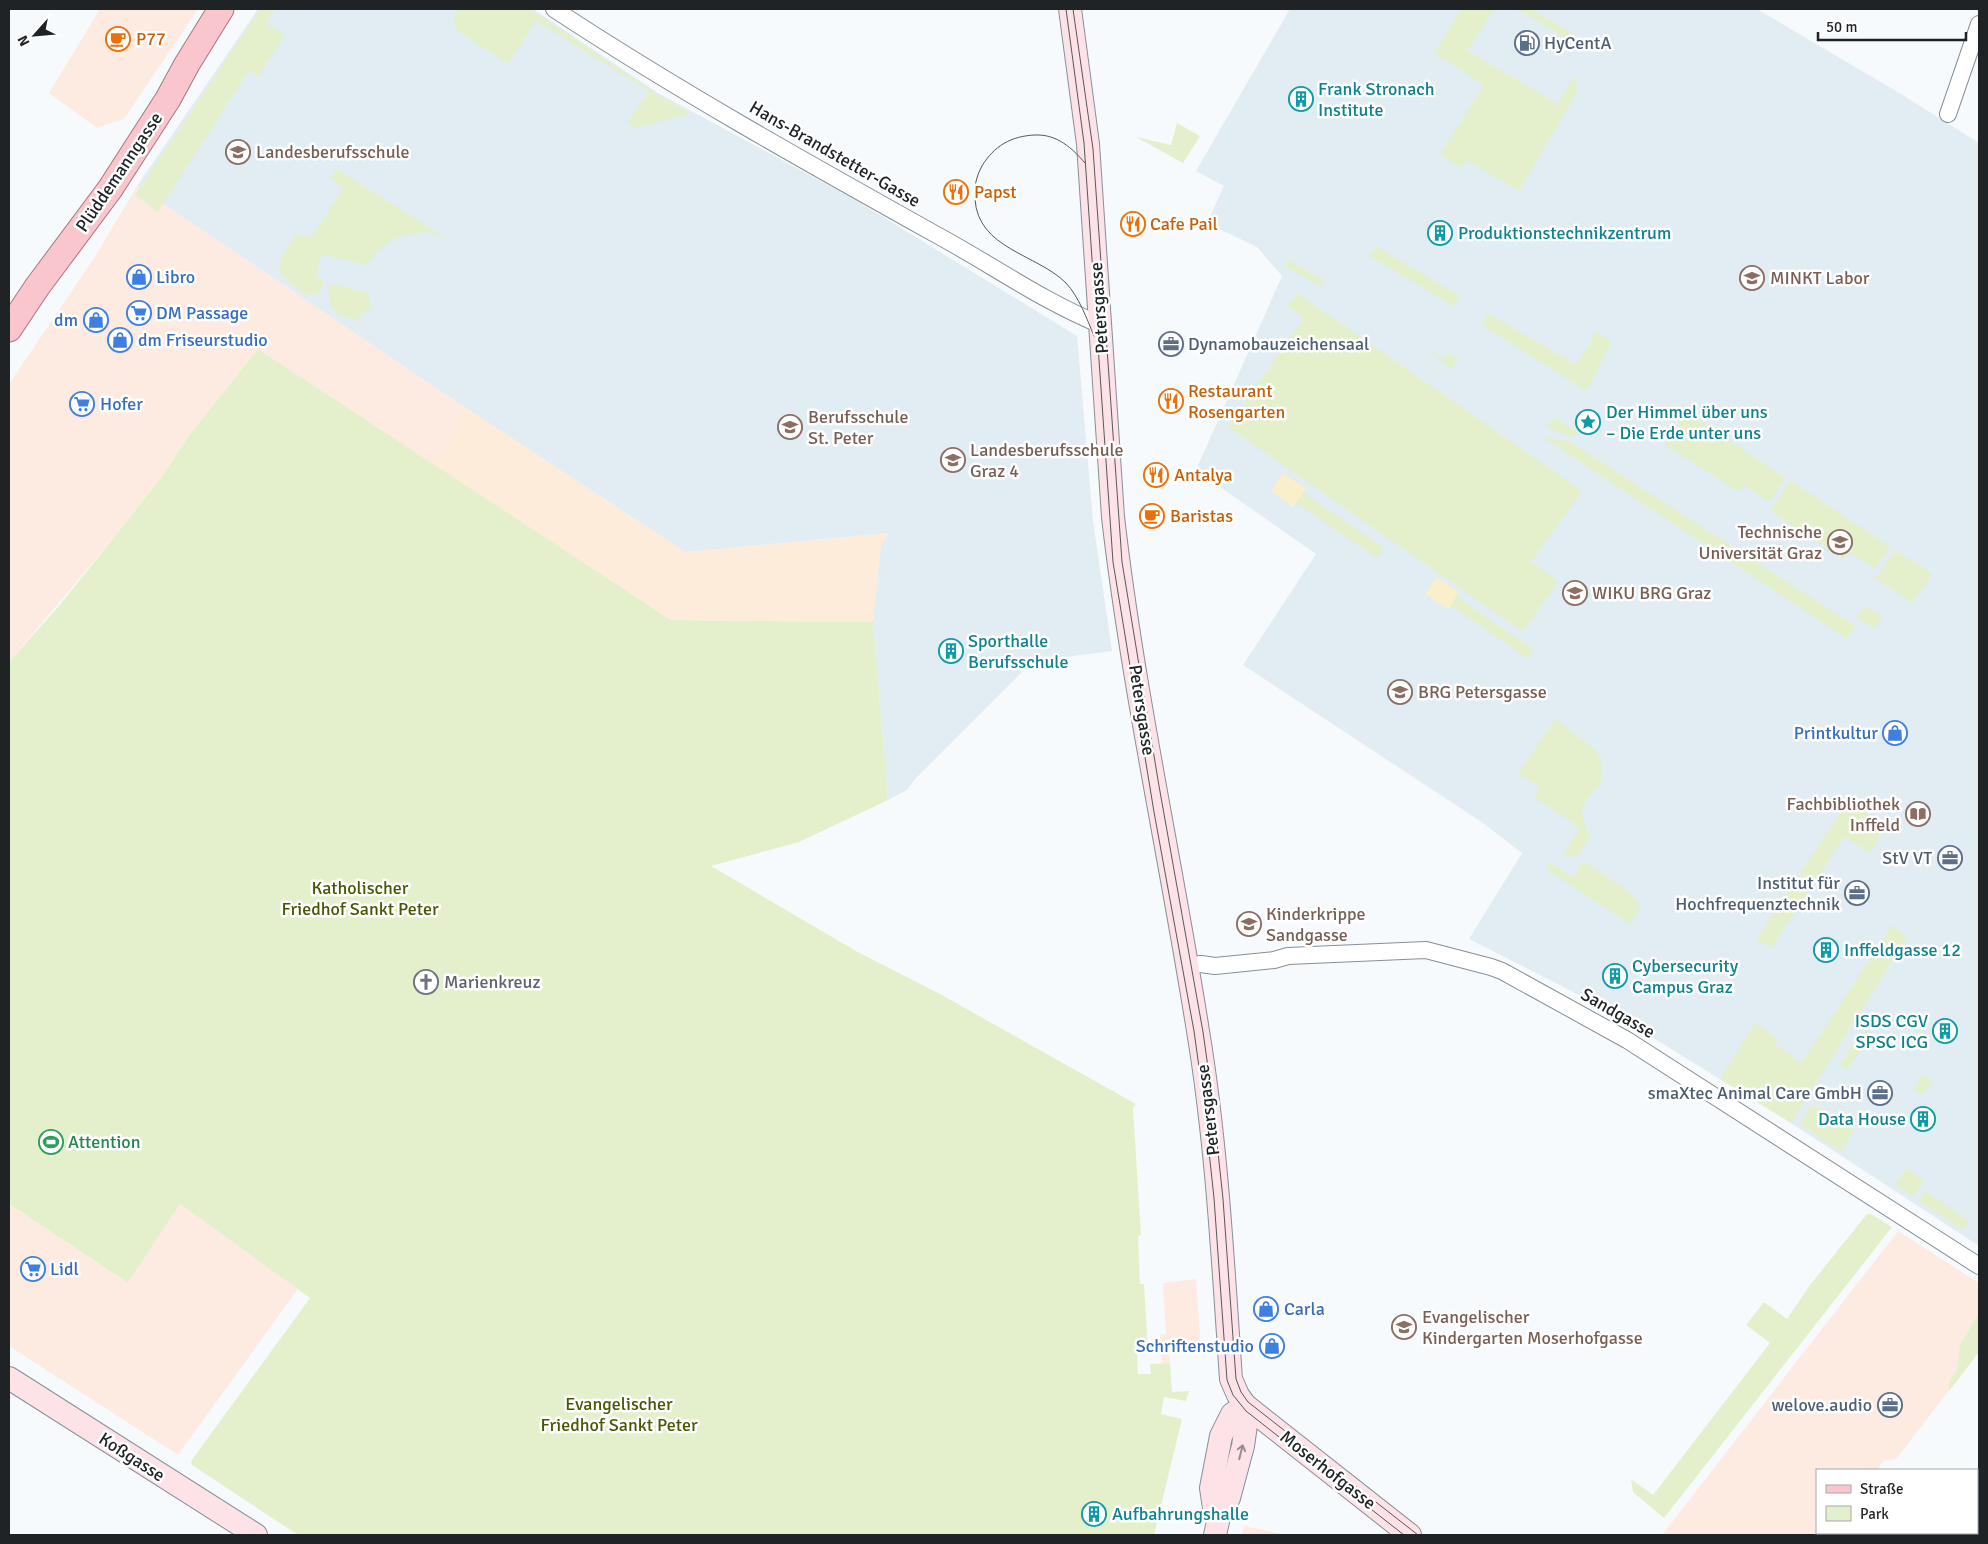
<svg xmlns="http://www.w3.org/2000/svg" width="1988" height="1544" font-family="Signika,sans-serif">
	<rect width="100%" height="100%" fill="#f6fafd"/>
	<g fill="#fdebe1">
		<path d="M100,9H198L124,119L97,128L49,93Z"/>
		<path d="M137,186L448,396L462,411L460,427L434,465L258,349L190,434L163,475L116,535L9,662V384L96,255Z"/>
		<path d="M9,1204L128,1283L180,1204L298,1289L178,1455L9,1346Z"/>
		<path d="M1898,1231L1979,1283V1352L1896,1459L1883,1461L1877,1470H1817V1533H1830L1828,1535H1662Z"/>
		<path d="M1196,1279L1201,1349L1169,1352L1170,1363H1162L1160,1335L1166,1334L1163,1283Z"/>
		<path d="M1244,1526L1287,1535H1242Z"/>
	</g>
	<path fill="#feecdb" d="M448,396L685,552L890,533L881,550L873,622L671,620L434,465L460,426L462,411Z"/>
	<g fill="#e2ecf3">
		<path d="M258,9H533L658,93L852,198L1077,336L1093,521L1112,651L1066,657L1024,670L916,778L907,790L888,800L873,622L881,546L889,533L685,552L448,396L137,186Z"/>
		<path d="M1290,9H1757L1901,94L1979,143V1246L1791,1123L1605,1008L1469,939L1522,853L1483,823L1243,665L1316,554L1196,470L1282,276L1257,247L1207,223L1224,186L1196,171Z"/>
	</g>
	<g fill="#e4f0cc">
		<path d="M260,9H275L266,23L285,35L259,76L249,70L158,212L135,195Z"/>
		<path d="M457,9H530L663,98L692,113L636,128L627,123L649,91L536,21L508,64L456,30C452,22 452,16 457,9Z"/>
		<path d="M1461,9H1494L1467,51L1558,104L1574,75L1578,90L1519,191L1466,160L1461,168L1439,155L1484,85L1434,53Z"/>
		<path d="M1517,9H1532L1586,42L1588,51Z"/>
		<path d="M1177,123L1200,136L1183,163L1136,137L1171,145Z"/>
		<path d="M337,169L452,242L429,232L408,234L390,241L377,251L367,265L321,254L316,278L324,281L319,293L306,295C270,270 275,269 296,234L312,237L343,187L330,179Z"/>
		<path d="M1376,246L1460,296L1454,306L1369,256Z"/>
		<path d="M1288,260L1325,281L1322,287L1285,266Z"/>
		<path d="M329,283L368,293L372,309L359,315L361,321C334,317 327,309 329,283Z"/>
		<path d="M1297,293L1582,491L1531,562L1558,581L1523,632L1228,427L1304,318L1288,307Z"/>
		<path d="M1488,313L1576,365L1597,331L1612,342L1586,391L1482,325Z"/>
		<path d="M258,349L671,620L873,622L888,800L799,842L711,866L856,951L940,994L1136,1104L1133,1108L1141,1235L1138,1236L1140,1284H1144L1148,1351L1137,1352L1138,1374H1151L1150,1364L1170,1363L1172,1392L1189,1391L1186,1401L1164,1397L1161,1414L1182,1419L1154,1535H298L192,1465L191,1461L310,1298L180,1204L128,1283L9,1204V662L58,607L116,535L163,475L190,434Z"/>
		<path d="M1429,350L1444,359L1449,353L1458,359L1451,370Z"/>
		<path d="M1686,412L1786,478L1769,502L1743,485L1739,492L1665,445Z"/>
		<path d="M1554,417L1578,432L1574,437L1546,428Z"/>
		<path d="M1542,437L1569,441L1855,626L1847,639Z"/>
		<path d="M1790,480L1890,547L1875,569L1849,552L1844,559L1770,511Z"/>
		<path d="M1303,493L1384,548L1377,558L1296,503Z"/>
		<path d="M1895,550L1932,574L1913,603L1875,579Z"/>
		<path d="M1456,596L1534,650L1528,659L1450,605Z"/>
		<path d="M1865,606L1883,617L1875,629L1856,618Z"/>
		<path d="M1555,719L1596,750L1602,763L1601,782L1584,803L1582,811L1584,822L1590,837L1577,856L1562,855L1580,828L1534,797L1540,788L1518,773Z"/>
		<path d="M1847,808H1856L1860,809L1885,826L1870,853L1844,837L1772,947L1756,940L1838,816Z"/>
		<path d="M1583,861L1624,888L1641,905L1630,924L1545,869L1550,862L1573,877Z"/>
		<path d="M1892,925L1907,937L1791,1123L1720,1079L1755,1023L1778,1039L1775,1045L1802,1062Z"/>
		<path d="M1865,1031H1870L1874,1035L1846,1070L1840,1064L1859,1034Z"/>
		<path d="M1922,1075L1933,1082L1922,1095L1914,1090Z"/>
		<path d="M1811,1105L1854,1127L1842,1152L1800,1124Z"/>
		<path d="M1907,1168L1924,1180L1913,1197L1894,1184Z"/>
		<path d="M1925,1191L1969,1221L1963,1230L1919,1201Z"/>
		<path d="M1867,1214H1871L1892,1227L1664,1518L1633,1492L1631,1479L1653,1495L1770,1343L1746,1325L1764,1302L1787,1319L1810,1285Z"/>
		<path d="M1979,1313V1352L1949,1391V1382L1957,1370L1960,1345Z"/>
	</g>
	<g fill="#f9efca">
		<path d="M1283,473L1306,489L1293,507L1271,491Z"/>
		<path d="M1437,577L1459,592L1448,609L1425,594Z"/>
	</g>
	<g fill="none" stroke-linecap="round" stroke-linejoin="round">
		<defs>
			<g id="street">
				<path d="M554,9C677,90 806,162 935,234C991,264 1042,301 1101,325"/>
				<path d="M1948,114L1979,24"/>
				<path d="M1187,966L1201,964L1215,966L1274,960L1288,956L1426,950L1491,967L1502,971L1627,1040L1979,1266"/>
			</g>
			<g id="secondary">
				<path d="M1070,9L1088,144L1113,517C1133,690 1171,860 1198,1031C1217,1146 1223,1263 1231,1379L1238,1395L1245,1405L1410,1535"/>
				<path d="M9,1378L256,1535"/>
				<path d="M1219,1517L1214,1508L1211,1488L1221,1436L1232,1414L1245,1405"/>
				<path d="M1215,1535L1219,1517L1229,1498L1243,1446L1246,1425L1245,1405"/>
			</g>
			<path id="primary" d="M9,329L37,287L110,189L168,99L187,64L221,9"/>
		</defs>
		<use href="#street" stroke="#868f97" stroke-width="18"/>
		<use href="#secondary" stroke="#868f97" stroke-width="24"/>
		<use href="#primary" stroke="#ab747e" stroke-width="27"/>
		<use href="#street" stroke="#fff" stroke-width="16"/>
		<use href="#secondary" stroke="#fde2e7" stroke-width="22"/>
		<use href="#primary" stroke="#fac6ce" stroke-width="25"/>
		<g stroke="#55595c" stroke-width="1">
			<path d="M1066,9L1084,143L1113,562L1154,812L1194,1031L1203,1096L1214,1198L1227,1380L1233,1395L1246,1411L1404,1535"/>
			<path d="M1073,9L1093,149L1122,562L1159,786L1203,1032L1212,1096L1223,1199L1236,1379L1241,1392L1248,1402L1418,1535"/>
			<path d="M1085,163C1072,148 1057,134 1035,135C1011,136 994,146 982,166C976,177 974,187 975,199C978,249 1037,254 1066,283C1079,297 1087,319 1094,336"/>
		</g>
	</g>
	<defs><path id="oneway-shaft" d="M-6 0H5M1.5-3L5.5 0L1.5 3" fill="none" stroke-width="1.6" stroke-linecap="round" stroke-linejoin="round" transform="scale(1.25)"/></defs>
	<use stroke="#998c90" href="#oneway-shaft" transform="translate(1241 1452) rotate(-76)"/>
	<defs>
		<symbol id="cafe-ring" viewBox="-11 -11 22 22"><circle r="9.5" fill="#fff" stroke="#e8710a" stroke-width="1.5"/><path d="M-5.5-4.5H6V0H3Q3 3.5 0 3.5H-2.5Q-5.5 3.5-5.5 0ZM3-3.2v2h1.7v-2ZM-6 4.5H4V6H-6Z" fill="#e8710a"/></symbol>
		<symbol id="fuel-ring" viewBox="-11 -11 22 22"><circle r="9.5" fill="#fff" stroke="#5c6f8a" stroke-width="1.5"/><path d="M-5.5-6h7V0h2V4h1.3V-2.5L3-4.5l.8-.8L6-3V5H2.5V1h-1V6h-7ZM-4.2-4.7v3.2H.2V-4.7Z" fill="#5c6f8a"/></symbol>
		<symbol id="building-ring" viewBox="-11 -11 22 22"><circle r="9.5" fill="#fff" stroke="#0f9aa8" stroke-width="1.5"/><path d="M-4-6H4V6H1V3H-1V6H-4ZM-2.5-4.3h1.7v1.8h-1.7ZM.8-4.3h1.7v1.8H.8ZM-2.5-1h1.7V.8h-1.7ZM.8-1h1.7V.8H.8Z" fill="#0f9aa8"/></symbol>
		<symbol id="school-ring" viewBox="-11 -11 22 22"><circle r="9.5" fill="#fff" stroke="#8d6e63" stroke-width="1.5"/><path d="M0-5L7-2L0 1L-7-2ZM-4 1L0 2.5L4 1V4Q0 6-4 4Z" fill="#8d6e63"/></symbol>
		<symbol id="restaurant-ring" viewBox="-11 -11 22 22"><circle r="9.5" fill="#fff" stroke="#e8710a" stroke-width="1.5"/><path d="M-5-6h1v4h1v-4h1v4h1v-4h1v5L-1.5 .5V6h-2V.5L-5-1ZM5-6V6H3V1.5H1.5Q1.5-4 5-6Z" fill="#e8710a"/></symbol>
		<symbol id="shop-ring" viewBox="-11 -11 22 22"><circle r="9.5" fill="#fff" stroke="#3f7fe0" stroke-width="1.5"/><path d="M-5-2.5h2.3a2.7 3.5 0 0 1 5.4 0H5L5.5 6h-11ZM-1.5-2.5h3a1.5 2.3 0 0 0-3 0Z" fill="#3f7fe0"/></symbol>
		<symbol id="university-ring" viewBox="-11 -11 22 22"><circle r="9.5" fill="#fff" stroke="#8d6e63" stroke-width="1.5"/><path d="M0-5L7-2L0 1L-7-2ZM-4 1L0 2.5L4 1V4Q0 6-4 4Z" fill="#8d6e63"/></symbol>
		<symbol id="supermarket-ring" viewBox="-11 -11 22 22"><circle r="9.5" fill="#fff" stroke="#3f7fe0" stroke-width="1.5"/><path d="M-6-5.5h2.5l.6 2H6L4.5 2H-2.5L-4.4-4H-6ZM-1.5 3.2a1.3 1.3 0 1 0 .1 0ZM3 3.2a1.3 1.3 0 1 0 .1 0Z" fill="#3f7fe0"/></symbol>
		<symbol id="office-ring" viewBox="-11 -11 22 22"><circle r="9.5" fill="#fff" stroke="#5c6f8a" stroke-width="1.5"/><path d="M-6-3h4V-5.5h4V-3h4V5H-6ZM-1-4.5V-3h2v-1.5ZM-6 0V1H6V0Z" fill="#5c6f8a"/></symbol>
		<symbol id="sight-ring" viewBox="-11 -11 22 22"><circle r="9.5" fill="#fff" stroke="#0f9aa8" stroke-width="1.5"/><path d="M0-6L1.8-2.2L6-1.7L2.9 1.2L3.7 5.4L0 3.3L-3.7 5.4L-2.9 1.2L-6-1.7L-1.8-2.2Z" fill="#0f9aa8"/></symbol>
		<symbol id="library-ring" viewBox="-11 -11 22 22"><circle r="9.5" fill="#fff" stroke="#8d6e63" stroke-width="1.5"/><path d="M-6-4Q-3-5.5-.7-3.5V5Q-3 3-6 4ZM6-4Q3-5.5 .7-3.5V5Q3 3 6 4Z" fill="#8d6e63"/></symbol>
		<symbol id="church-ring" viewBox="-11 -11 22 22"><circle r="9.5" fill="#fff" stroke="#6b7280" stroke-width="1.5"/><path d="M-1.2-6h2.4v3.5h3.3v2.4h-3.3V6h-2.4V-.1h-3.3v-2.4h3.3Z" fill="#6b7280"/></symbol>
		<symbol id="stadium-ring" viewBox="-11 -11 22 22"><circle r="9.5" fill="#fff" stroke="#2e9e5b" stroke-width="1.5"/><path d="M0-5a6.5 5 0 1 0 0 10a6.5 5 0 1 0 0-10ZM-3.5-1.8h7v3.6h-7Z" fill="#2e9e5b"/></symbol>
	</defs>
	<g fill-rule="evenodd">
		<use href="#cafe-ring" x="104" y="25" width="28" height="28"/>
		<use href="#fuel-ring" x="1513" y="29" width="28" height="28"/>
		<use href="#building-ring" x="1287" y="85" width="28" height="28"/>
		<use href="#school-ring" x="224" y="138" width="28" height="28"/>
		<use href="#restaurant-ring" x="942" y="178" width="28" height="28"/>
		<use href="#restaurant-ring" x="1119" y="210" width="28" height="28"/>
		<use href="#building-ring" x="1426" y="219" width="28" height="28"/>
		<use href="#shop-ring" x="125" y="263" width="28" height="28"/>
		<use href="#university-ring" x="1738" y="264" width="28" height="28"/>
		<use href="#supermarket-ring" x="125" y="299" width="28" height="28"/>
		<use href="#shop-ring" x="82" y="306" width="28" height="28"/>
		<use href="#shop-ring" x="106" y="326" width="28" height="28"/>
		<use href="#office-ring" x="1157" y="330" width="28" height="28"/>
		<use href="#restaurant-ring" x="1157" y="387" width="28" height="28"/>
		<use href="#supermarket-ring" x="68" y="390" width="28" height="28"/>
		<use href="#sight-ring" x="1574" y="408" width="28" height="28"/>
		<use href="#school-ring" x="776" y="413" width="28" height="28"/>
		<use href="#school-ring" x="939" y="446" width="28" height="28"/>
		<use href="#restaurant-ring" x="1142" y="461" width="28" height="28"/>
		<use href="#cafe-ring" x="1138" y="502" width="28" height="28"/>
		<use href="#university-ring" x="1826" y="528" width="28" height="28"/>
		<use href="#school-ring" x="1561" y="579" width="28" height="28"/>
		<use href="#building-ring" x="937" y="637" width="28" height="28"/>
		<use href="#school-ring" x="1386" y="678" width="28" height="28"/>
		<use href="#shop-ring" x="1881" y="719" width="28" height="28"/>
		<use href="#library-ring" x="1904" y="800" width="28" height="28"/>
		<use href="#office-ring" x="1936" y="844" width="28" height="28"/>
		<use href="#office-ring" x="1843" y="879" width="28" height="28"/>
		<use href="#school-ring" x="1235" y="910" width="28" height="28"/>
		<use href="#building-ring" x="1812" y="936" width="28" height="28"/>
		<use href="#building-ring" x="1601" y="962" width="28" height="28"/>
		<use href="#church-ring" x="412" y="968" width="28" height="28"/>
		<use href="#building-ring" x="1931" y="1017" width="28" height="28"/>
		<use href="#office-ring" x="1866" y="1079" width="28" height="28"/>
		<use href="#building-ring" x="1909" y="1105" width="28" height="28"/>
		<use href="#stadium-ring" x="37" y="1128" width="28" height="28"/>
		<use href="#supermarket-ring" x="19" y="1255" width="28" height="28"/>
		<use href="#shop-ring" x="1252" y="1295" width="28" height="28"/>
		<use href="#school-ring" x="1390" y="1313" width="28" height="28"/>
		<use href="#shop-ring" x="1258" y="1332" width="28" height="28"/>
		<use href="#office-ring" x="1876" y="1391" width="28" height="28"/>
		<use href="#building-ring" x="1080" y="1500" width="28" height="28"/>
	</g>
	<g text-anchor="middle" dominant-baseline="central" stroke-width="5" stroke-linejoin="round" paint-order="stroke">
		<g font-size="18" fill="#c56008" stroke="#fff" text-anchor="start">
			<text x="136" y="39">P77</text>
			<text x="974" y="192">Papst</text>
			<text x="1150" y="224">Cafe Pail</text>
			<text x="1188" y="391">Restaurant<tspan x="1188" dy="21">Rosengarten</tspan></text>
			<text x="1174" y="475">Antalya</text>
			<text x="1170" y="516">Baristas</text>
		</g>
		<g font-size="18" fill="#4e5e75" stroke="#fff" text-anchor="end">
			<text x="1544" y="43" text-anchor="start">HyCentA</text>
			<text x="1188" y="344" text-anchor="start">Dynamobauzeichensaal</text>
			<text x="1932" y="858">StV VT</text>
			<text x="1840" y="883">Institut für<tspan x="1840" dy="21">Hochfrequenztechnik</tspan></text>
			<text x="1862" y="1093">smaXtec Animal Care GmbH</text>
			<text x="1872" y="1405">welove.audio</text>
		</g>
		<g font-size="18" fill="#0d838f" stroke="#fff" text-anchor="start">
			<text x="1318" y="89">Frank Stronach<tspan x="1318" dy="21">Institute</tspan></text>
			<text x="1458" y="233">Produktionstechnikzentrum</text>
			<text x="1606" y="412">Der Himmel über uns<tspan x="1606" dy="21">– Die Erde unter uns</tspan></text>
			<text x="968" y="641">Sporthalle<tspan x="968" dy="21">Berufsschule</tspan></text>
			<text x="1844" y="950">Inffeldgasse 12</text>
			<text x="1632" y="966">Cybersecurity<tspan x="1632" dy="21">Campus Graz</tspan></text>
			<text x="1928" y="1021" text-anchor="end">ISDS CGV<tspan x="1928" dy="21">SPSC ICG</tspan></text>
			<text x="1906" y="1119" text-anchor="end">Data House</text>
			<text x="1112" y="1514">Aufbahrungshalle</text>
		</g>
		<g font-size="18" fill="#785e54" stroke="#fff" text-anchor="start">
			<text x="256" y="152">Landesberufsschule</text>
			<text x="1770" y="278">MINKT Labor</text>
			<text x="808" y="417">Berufsschule<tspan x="808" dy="21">St. Peter</tspan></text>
			<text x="970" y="450">Landesberufsschule<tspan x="970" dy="21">Graz 4</tspan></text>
			<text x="1822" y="532" text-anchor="end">Technische<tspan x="1822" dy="21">Universität Graz</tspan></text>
			<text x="1592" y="593">WIKU BRG Graz</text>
			<text x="1418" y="692">BRG Petersgasse</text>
			<text x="1900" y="804" text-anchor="end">Fachbibliothek<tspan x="1900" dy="21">Inffeld</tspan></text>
			<text x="1266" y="914">Kinderkrippe<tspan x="1266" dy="21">Sandgasse</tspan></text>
			<text x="1422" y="1317">Evangelischer<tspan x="1422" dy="21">Kindergarten Moserhofgasse</tspan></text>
		</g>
		<g font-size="18" fill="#1f2326" stroke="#fff">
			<text transform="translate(835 154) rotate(30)">Hans-Brandstetter-Gasse</text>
			<text transform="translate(119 172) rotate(-56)">Plüddemanngasse</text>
			<text transform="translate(1099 308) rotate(-94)">Petersgasse</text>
			<text transform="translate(1142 710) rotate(81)">Petersgasse</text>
			<text transform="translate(1618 1013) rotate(30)">Sandgasse</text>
			<text transform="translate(1208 1110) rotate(-97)">Petersgasse</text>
			<text transform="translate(132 1457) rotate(33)">Koßgasse</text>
			<text transform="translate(1328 1470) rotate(38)">Moserhofgasse</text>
		</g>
		<g font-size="18" fill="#366cbe" stroke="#fff" text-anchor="start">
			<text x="156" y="277">Libro</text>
			<text x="156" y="313">DM Passage</text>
			<text x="78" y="320" text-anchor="end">dm</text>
			<text x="138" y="340">dm Friseurstudio</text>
			<text x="100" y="404">Hofer</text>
			<text x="1878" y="733" text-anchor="end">Printkultur</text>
			<text x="50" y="1269">Lidl</text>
			<text x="1284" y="1309">Carla</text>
			<text x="1254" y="1346" text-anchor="end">Schriftenstudio</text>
		</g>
		<g font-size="18" fill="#455801" stroke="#fff">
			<text x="360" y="888">Katholischer<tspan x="360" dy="21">Friedhof Sankt Peter</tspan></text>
			<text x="619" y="1404">Evangelischer<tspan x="619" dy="21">Friedhof Sankt Peter</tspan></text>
		</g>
		<g font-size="18" fill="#5b616d" stroke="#fff" text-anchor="start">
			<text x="444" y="982">Marienkreuz</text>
		</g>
		<g font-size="18" fill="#27864d" stroke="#fff" text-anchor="start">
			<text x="68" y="1142">Attention</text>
		</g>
	</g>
	<rect width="1988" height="1544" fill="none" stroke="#1f2326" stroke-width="20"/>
	<rect x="1816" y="1469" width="162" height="65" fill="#ffffff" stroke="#a5a7a8"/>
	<rect x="1826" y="1485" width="25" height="8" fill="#fac6ce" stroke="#a5a7a8"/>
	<text x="1860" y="1494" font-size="15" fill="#1f2326">Straße</text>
	<rect x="1826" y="1506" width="25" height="15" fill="#e4f0cc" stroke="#a5a7a8"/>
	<text x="1860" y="1519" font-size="15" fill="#1f2326">Park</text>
	<g transform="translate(35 35) rotate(243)" stroke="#ffffff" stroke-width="4" paint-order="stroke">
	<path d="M0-4L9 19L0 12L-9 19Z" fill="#1f2326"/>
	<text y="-8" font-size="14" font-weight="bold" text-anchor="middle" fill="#1f2326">N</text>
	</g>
	<path d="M1818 32v8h148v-8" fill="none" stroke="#1f2326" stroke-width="2.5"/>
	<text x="1826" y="32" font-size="15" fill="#1f2326" stroke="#ffffff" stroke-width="4" paint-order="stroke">50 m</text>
</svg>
